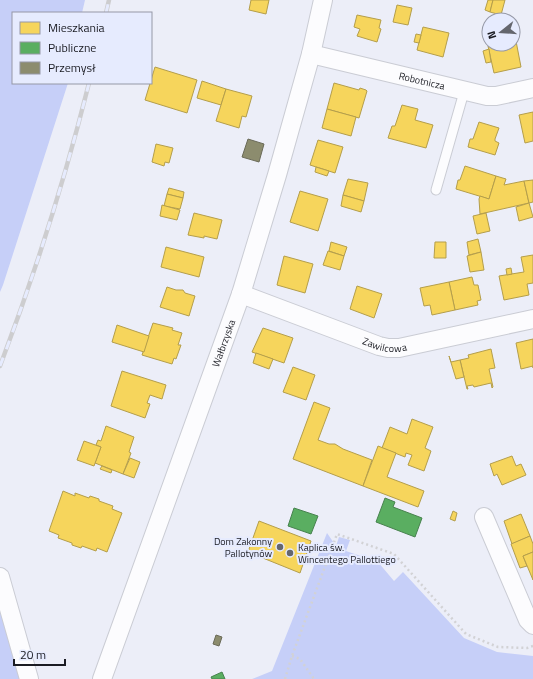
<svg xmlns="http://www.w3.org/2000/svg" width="533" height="679" font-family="'Titillium Web',sans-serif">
	<rect width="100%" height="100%" fill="#eceef8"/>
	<g fill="#c6cff8">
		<path d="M0,0H85L82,13H13V83H68L3,285L0,292Z"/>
		<path d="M327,533L336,546L339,537L350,540L346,551L378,562L394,581L403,572L464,638L497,652L533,656V679H252L272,671Z"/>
		<path d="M0,609L20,679H0Z"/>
	</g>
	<g fill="#f6d55c" stroke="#b49e4b">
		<path d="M251,0H269L266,14L249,10Z"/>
		<path d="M488,0H493L490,12L485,10Z"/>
		<path d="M493,0H505L501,15L490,12Z"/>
		<path d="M397,5L412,8L408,25L393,22Z"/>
		<path d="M357,15L381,20L379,28L381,29L377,42L357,36L360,29L354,27Z"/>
		<path d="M423,27L449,33L443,57L417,50Z"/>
		<path d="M416,34L421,35L419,43L414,42Z"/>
		<path d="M513,41H516L521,67L494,73L488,46L499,44H513Z"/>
		<path d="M489,49L491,62L486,63L483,51Z"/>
		<path d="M155,67L197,80L187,113L145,100Z"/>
		<path d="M202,81L226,89L221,105L197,98Z"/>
		<path d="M334,83L359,90L360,88L366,90L367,91L359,118L327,109Z"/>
		<path d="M226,89L252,96L246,117L242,116L239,128L216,121Z"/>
		<path d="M402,105L418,109L415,120L433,125L426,148L388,138L392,126H395Z"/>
		<path d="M327,109L356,117L351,136L322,128Z"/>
		<path d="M533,112V141L525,143L519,115Z"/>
		<path d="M479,122L499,128L495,139V141L499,143L495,155L468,147L470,139H473Z"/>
		<path d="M318,140L343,147L335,173L310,165Z"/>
		<path d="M156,144L173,148L169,163L165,162L164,166L152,162Z"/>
		<path d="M465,166L496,176L489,199L456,189L458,180H460Z"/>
		<path d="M316,167L329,171L327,176L315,172Z"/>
		<path d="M496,176L506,179L504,185L524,181L529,203L480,214L479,199L480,196L489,199Z"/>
		<path d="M348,179L368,183L364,201L343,195Z"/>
		<path d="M533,180V202L529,203L524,181Z"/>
		<path d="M169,188L184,192L183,198L167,194Z"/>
		<path d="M300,191L328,199L318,231L290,222Z"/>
		<path d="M167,194L183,198L180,209L164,206Z"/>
		<path d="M343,195L364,201L361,212L341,206Z"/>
		<path d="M529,203L533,217L519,221L516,207Z"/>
		<path d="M162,205L180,210L177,220L160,216Z"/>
		<path d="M194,213L222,220L217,239L204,236V238L188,235Z"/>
		<path d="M486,213L490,231L477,234L473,216Z"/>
		<path d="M478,239L481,252L469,255L467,242Z"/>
		<path d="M331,242L347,247L344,256L329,251Z"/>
		<path d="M435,242H446V258H434Z"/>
		<path d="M166,247L204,257L199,277L161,267Z"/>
		<path d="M328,251L344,256L340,270L323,265Z"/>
		<path d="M481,252L484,270L470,272L467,256Z"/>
		<path d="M533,255V283L527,284L529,295L504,300L499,276L524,272L521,257Z"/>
		<path d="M284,256L313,264L305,293L277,285Z"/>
		<path d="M511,268L512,274L507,275L506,269Z"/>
		<path d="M472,277L474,285H478L481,300L477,301L478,305L455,310L449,282Z"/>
		<path d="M449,282L455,310L432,315L430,305L424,306L420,288Z"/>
		<path d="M357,286L382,294L374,318L350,309Z"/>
		<path d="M167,287L176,290H183L185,293L195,296L189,316L160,307Z"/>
		<path d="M153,323L173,328L172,330L182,333L178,345H181L176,359L174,358L172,364L142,355Z"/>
		<path d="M117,325L149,336L144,352L112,342Z"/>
		<path d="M263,328L293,338L284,363L252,352Z"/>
		<path d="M533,339V368V366L521,369L516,343Z"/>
		<path d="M491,349L495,368L489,369L493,387L492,388L491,383L474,387L473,385L467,386L468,389H467L460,360L469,358L468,355Z"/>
		<path d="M256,353L273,359L269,369L253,363Z"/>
		<path d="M449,356L451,362L460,360L464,377L456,379Z"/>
		<path d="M293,367L315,375L306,400L283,392Z"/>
		<path d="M122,371L166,385L162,399L150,395L147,403L150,404L145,418L111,406Z"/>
		<path d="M314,402L330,408L318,440L329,444H335L343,449L372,460L363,486L293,459Z"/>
		<path d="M412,419L433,427L425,448L431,451L424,471L408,465L412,455L406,453L405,457L382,448L390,427L407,434Z"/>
		<path d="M106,426L134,437L129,452L131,453L123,474L95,463L101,447L96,445L98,440L101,441Z"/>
		<path d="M84,441L101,447L94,466L77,460Z"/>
		<path d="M378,446L396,453L387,477L424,491L418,507L363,486Z"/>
		<path d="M512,456L516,466L521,464L526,475L502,485L497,474L494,476L490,464Z"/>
		<path d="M130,458L140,462L134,478L123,474Z"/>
		<path d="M102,466L112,470L111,473L100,469Z"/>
		<path d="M63,491L75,496V493L89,498L90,496L99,499V501L113,506L112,509L122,513L107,552L97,548L96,551L82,546L81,548L72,545V543L58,538L59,535L49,531Z"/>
		<path d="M453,511L457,513L455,521L450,519Z"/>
		<path d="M521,514L530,536L512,544L504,521Z"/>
		<path d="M259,521L311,541L300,573L248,552Z"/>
		<path d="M530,536L533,544V552L523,556L527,566L520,568L511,544Z"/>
		<path d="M533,552V580L523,556Z"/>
	</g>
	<g fill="#5aae61" stroke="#47824e">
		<path d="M385,498L395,502L393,507L422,518L415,537L376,522Z"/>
		<path d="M294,508L318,516L311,534L288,526Z"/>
		<path d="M222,672L225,679H212L211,677Z"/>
	</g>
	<g fill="#8c8c6e" stroke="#6a6a58">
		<path d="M248,139L264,144L259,162L242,157Z"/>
		<path d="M216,635L222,637L219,646L213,644Z"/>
	</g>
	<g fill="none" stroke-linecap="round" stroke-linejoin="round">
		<defs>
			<path id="service" d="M436,190L464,92"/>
			<g id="minor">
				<path id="s1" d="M311,54L487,96H496L533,88"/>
				<path id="s2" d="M241,294L379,346L388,348H399L533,319"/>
				<path d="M484,517L528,620L533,625"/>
				<path d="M0,577L29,679"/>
				<path id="s3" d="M102,679L241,294L277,175L311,54L323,0"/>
			</g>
		</defs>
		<use href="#service" stroke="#caccd4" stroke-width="11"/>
		<use href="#minor" stroke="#caccd4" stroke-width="20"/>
		<g stroke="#d2d2d5" stroke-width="2.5" stroke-dasharray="2 3" stroke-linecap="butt">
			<path d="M292,656L300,659L314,679"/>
			<path d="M285,679L292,656L337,534L394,554L466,634L498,647L527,648L533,646"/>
		</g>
		<use href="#service" stroke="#fcfcfe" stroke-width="9"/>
		<use href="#minor" stroke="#fcfcfe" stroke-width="18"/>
		<defs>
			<g id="rail">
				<path d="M106,13L109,0"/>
				<path d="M0,366C35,274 65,179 89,83"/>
			</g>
		</defs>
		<use href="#rail" stroke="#cdcdcf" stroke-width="4.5"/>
		<use href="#rail" stroke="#e6ebfe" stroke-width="3" stroke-dasharray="9" stroke-linecap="butt"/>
	</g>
	<g fill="#64666e" stroke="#e6ebfe" stroke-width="1.5">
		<circle cx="280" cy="547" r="4"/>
		<circle cx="290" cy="553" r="4"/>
	</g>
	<g text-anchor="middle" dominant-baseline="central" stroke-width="4" stroke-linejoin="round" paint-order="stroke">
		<g font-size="10" fill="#1b1c23" stroke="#e6ebfe">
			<text stroke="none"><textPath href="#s1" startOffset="114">Robotnicza</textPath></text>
			<text stroke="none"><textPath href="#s2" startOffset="153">Zawilcowa</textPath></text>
			<text stroke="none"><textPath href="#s3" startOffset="357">Wałbrzyska</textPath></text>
		</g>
		<g font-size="10" fill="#1b1c23" stroke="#e6ebfe" text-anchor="end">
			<text x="272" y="541">Dom Zakonny<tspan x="272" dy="12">Pallotynów</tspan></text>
			<text x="298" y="547" text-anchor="start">Kaplica św.<tspan x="298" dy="12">Wincentego Pallottiego</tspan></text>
		</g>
	</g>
	<rect x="12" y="12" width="140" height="72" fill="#e6ebfe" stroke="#9598a6"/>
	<rect x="20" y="22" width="20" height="12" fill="#f6d55c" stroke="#9598a6"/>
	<text x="48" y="32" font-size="12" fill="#1b1c23">Mieszkania</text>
	<rect x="20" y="42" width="20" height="12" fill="#5aae61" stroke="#9598a6"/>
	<text x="48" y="52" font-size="12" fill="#1b1c23">Publiczne</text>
	<rect x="20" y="62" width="20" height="12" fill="#8c8c6e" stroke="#9598a6"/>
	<text x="48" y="72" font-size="12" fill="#1b1c23">Przemysł</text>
	<g transform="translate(501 32) rotate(253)"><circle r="19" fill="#e6ebfe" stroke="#9598a6"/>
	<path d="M0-3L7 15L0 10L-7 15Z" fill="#64666e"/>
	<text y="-6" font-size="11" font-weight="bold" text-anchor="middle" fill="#1b1c23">N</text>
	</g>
	<path d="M14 659v6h51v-6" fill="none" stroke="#1b1c23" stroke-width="2"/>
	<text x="20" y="659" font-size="12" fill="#1b1c23" stroke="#e6ebfe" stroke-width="3" paint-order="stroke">20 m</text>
</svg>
